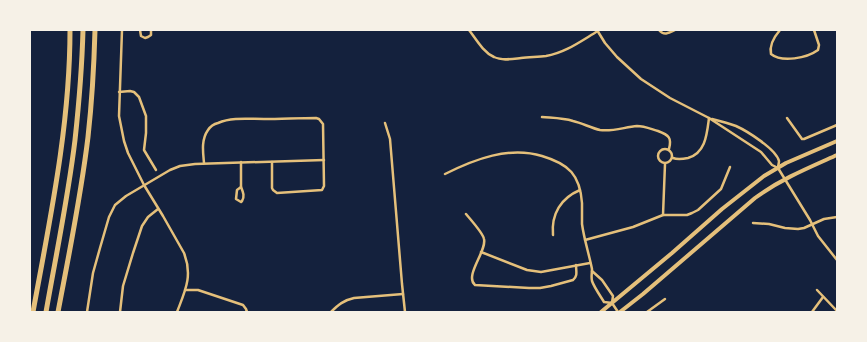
<svg xmlns="http://www.w3.org/2000/svg" width="867" height="342" font-family="Manrope,sans-serif">
	<rect width="100%" height="100%" fill="#14213d"/>
	<g fill="none" stroke-linecap="round" stroke-linejoin="round">
		<g stroke="#e5c07b" stroke-width="2.5">
			<path d="M122,30L119,116L124,141L128,153L144,185L163,216L184,253C193,276 185,291 177,312"/>
			<path d="M140,30L141,36L145,38L148,37L151,35V30"/>
			<path d="M469,30C476,39 483,52 494,57C502,61 512,59 521,58C529,57 538,57 546,56C565,53 581,41 598,31"/>
			<path d="M597,30L605,43L617,57L641,79L670,98L709,118L761,152L772,165L778,168"/>
			<path d="M659,30C664,36 669,33 675,30"/>
			<path d="M780,30C774,37 769,45 771,54C782,63 807,58 818,50L819,45L814,30"/>
			<path d="M119,92L130,91L134,92L139,97L146,116V133L144,150L156,170"/>
			<path d="M542,117C553,118 563,118 573,121C582,123 591,128 600,130C612,132 625,127 637,126C644,126 651,129 658,131C669,135 672,138 669,149"/>
			<path d="M787,118L802,139H804L837,125"/>
			<path d="M712,119C720,121 728,123 736,126C747,131 776,149 779,161C779,163 778,166 778,168L810,220L818,236L837,260"/>
			<path d="M385,123L390,139L402,284L405,312"/>
			<circle cx="665" cy="156" r="7"/>
			<path d="M673,158C678,160 683,159 688,158C706,153 707,133 709,118"/>
			<path d="M241,162V187"/>
			<path d="M204,163C203,152 201,140 208,130C210,127 214,124 218,123C232,117 248,119 264,119C281,119 299,118 316,118L319,119L323,124L324,186L322,190L277,193L273,190L272,188V162"/>
			<path d="M445,174C475,159 509,146 542,156C569,164 580,175 582,203C582,210 582,217 582,224C584,239 589,254 592,269C592,273 591,277 592,281C594,287 601,297 604,302L612,303"/>
			<path d="M241,187C243,192 245,196 242,201L241,202L236,199L237,190Z"/>
			<path d="M466,214C470,219 483,233 484,239C487,251 464,276 475,285L529,288H540L551,286L573,280C578,276 576,271 576,265"/>
			<path d="M663,215L665,164"/>
			<path d="M753,223L769,224L785,228L798,229L804,228L824,219L837,217"/>
			<path d="M553,235C551,214 561,198 580,190"/>
			<path d="M585,240L633,227L663,215H687L692,213L698,210L721,189L730,167"/>
			<path d="M481,252L527,270L541,272L590,263"/>
			<path d="M592,271L602,280L613,296L612,303L618,312"/>
			<path d="M185,290H198L243,305L246,309L247,312"/>
			<path d="M817,290L837,311"/>
			<path d="M87,312L93,273L100,248L109,217L115,205L126,196L170,170L180,166L195,164L324,160"/>
			<path d="M120,312L123,286L133,253L142,226L148,217L158,209"/>
			<path d="M331,312C338,305 344,300 354,298L403,294"/>
			<path d="M647,312L665,299"/>
			<path d="M812,312L823,297"/>
		</g>
		<g stroke="#e5c07b" stroke-width="4">
			<path d="M601,312L672,253L722,209L764,176L786,163L837,141"/>
			<path d="M620,312L643,294L755,198C781,179 808,168 837,155"/>
		</g>
		<g stroke="#e5c07b" stroke-width="5">
			<path d="M33,312C50,219 70,125 70,30"/>
			<path d="M46,312C56,255 68,198 75,140C79,103 82,67 83,30"/>
			<path d="M58,312C69,254 81,196 88,137C92,101 94,66 95,30"/>
		</g>
	</g>
	<rect width="867" height="342" fill="none" stroke="#f6f1e7" stroke-width="62"/>
</svg>
